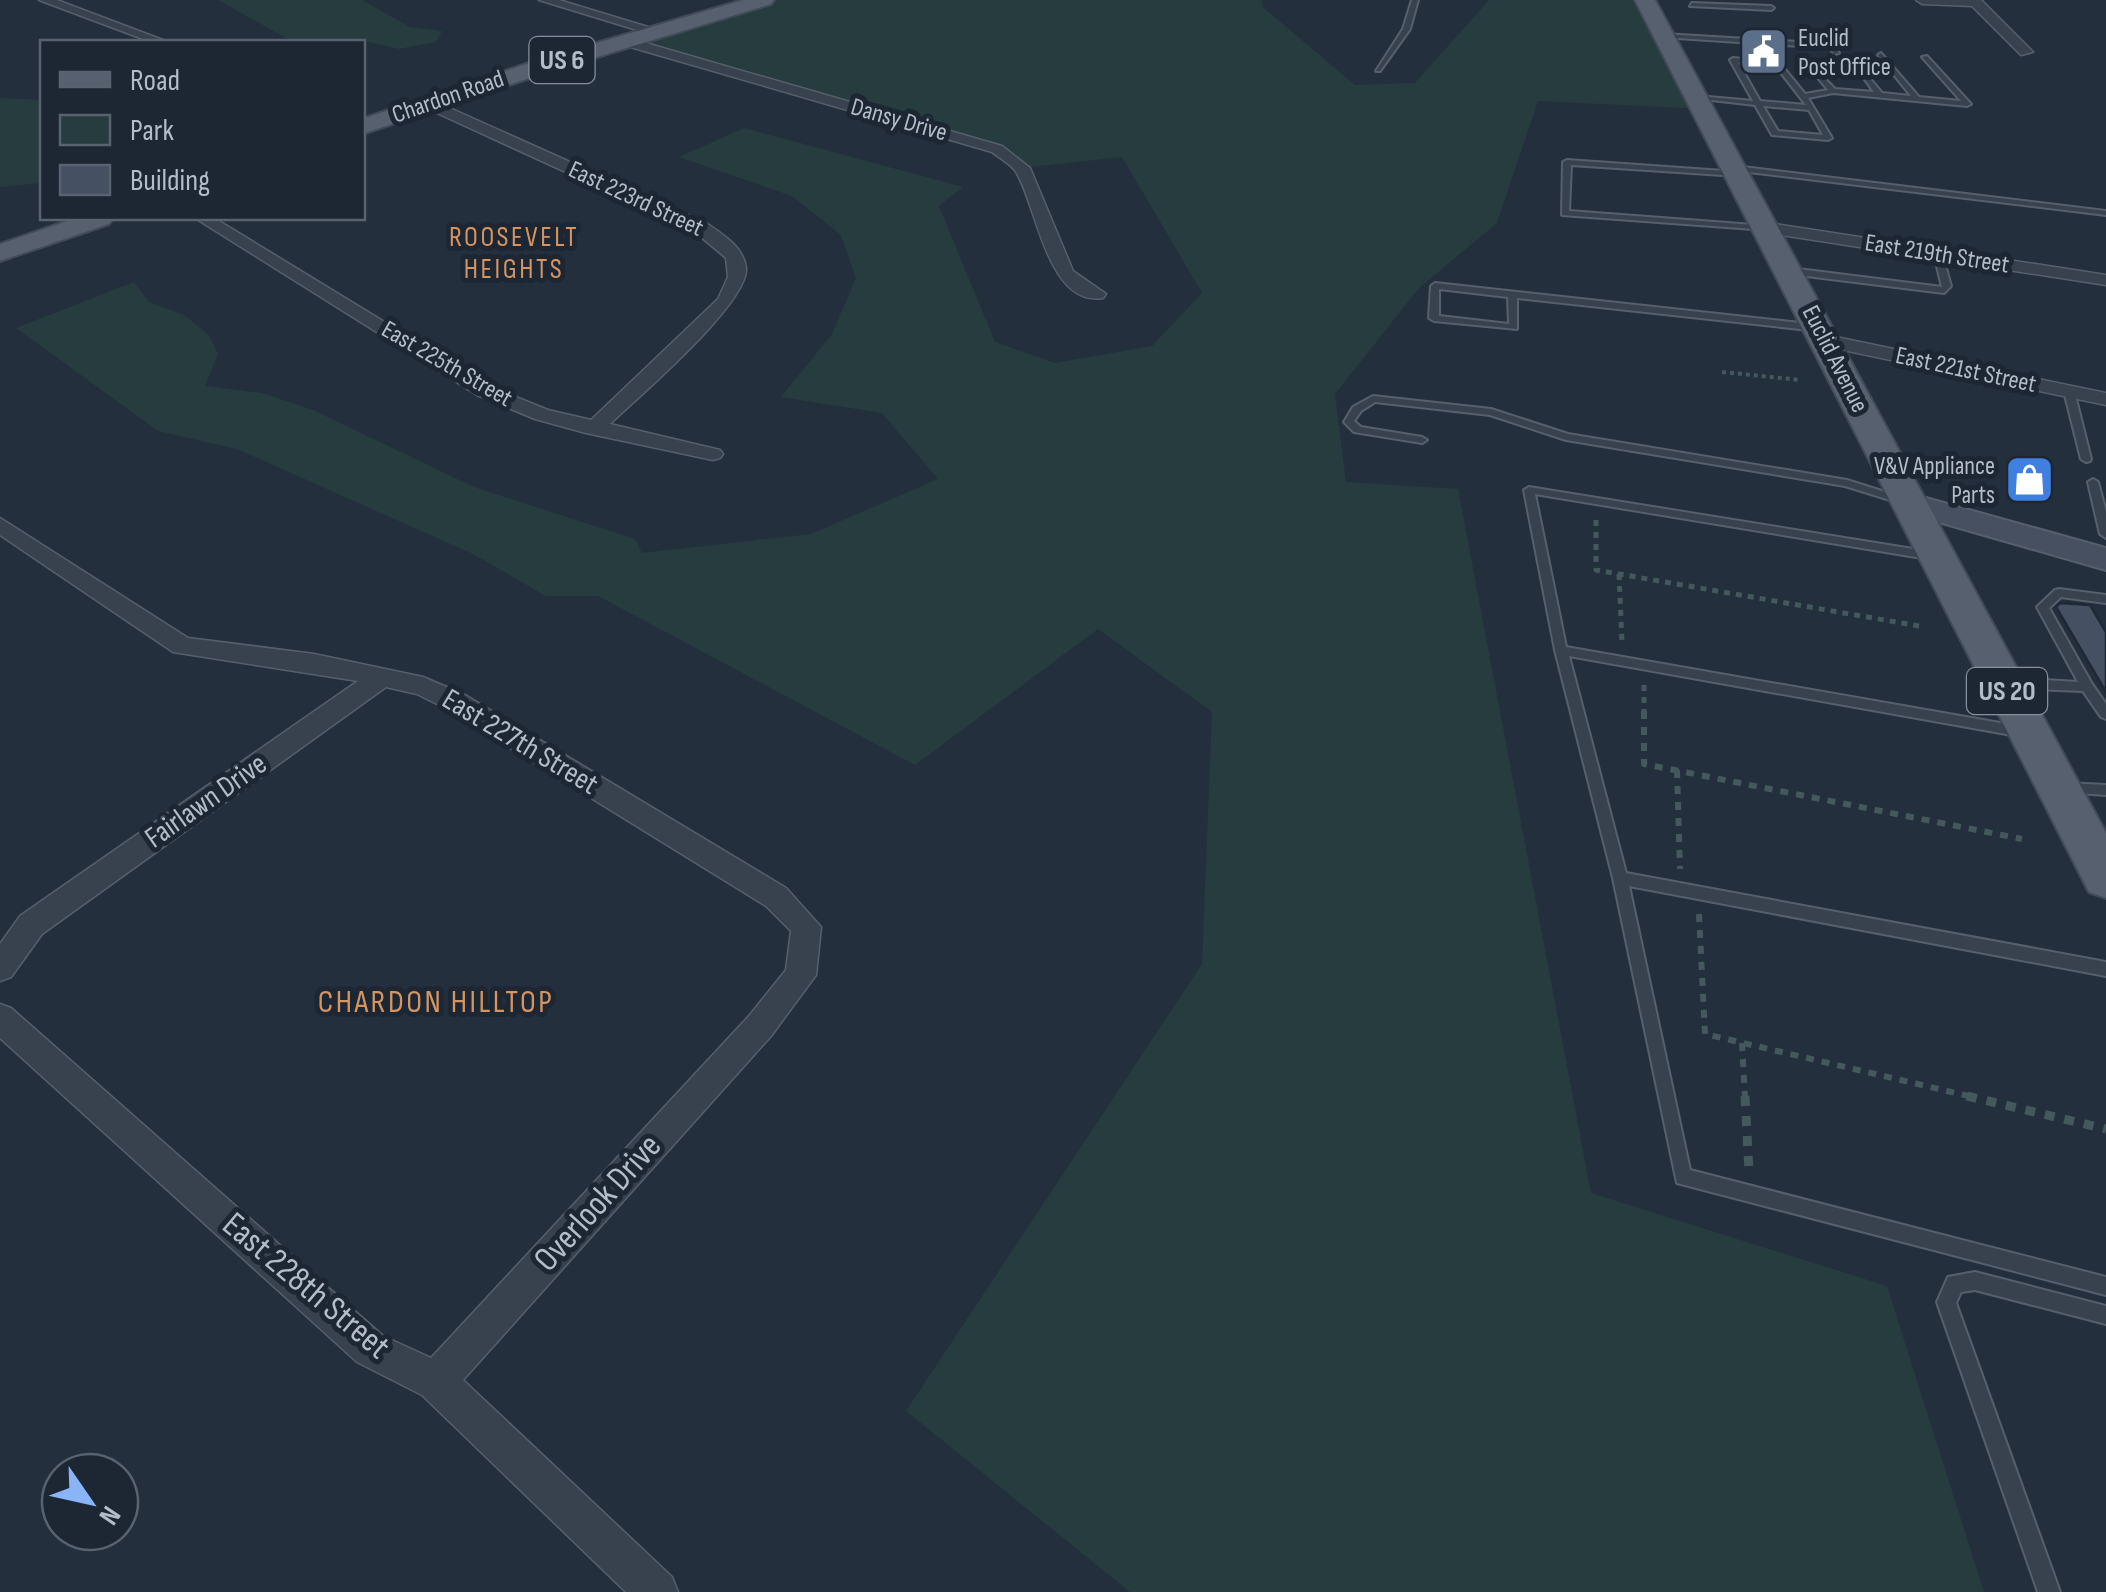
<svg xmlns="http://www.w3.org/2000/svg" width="2106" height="1592" font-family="'Sofia Sans Condensed',sans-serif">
	<rect width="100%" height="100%" fill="#242f3e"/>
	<g fill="#263c3f">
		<path d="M218,0H362L410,27L442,31L436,42L399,49L356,39H288Z"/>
		<path d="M758,0H1261L1264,8L1355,85L1415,83L1489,0H1645L1704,109L1538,101L1497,223L1419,288L1335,394L1346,482L1458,489L1591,1193L1887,1286L1984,1592H1130L906,1411L1202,964L1212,712L1098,629L915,765L598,596H546L473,554L237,449L158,431L16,328L134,282L149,302L184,315L209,335L218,354L205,386L262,393L313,410L474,487L635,539L642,553L811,534L938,479L882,413L781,397L832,334L856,278L841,235L792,196L679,157L744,128L963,187L939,206L995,342L1055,363L1152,346L1202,293L1122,157L1022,168L997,149L625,41Z"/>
		<path d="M0,98L42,100V183L0,187Z"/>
	</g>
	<path fill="#455162" stroke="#1f2835" stroke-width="2.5" d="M2060,603L2090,605L2106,632V692L2056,607Z"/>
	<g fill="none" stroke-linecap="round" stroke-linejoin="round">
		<defs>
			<g id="lane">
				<path d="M1412,0H1418L1410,29L1380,71H1376L1403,29Z"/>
				<path d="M1692,3L1771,6L1774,8L1771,10L1690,6Z"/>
				<path d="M1664,34L1832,44L1839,53L1834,54L1830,48L1662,37Z"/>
				<path d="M1881,53L1919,97L1961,101L1922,57L1927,56L1971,104L1967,106L1833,93L1808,98L1832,138L1828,140L1772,135L1755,105L1694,98L1698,96L1753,101L1730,60L1733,58L1779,62L1805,94L1828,90L1814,73L1817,71L1835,89L1874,92L1858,70L1861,68L1882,93L1911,96L1878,55ZM1738,62L1775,65L1806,105L1760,101ZM1763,106L1809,110L1823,135L1778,131Z"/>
				<path d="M1567,160L1738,172L1742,174L1738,176L1571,165L1569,211L1767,226L1771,228L1767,230L1562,215L1563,162Z"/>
				<path d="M1735,166L2106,211V215L1732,170V166Z"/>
				<path d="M1938,251L1942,254L1951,286L1944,293L1790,274L1786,271L1790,268L1942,287L1934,254Z"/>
				<path d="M1435,283L1818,325L1823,328L1818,331L1517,298V329L1434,321L1429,318L1431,286ZM1439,289L1508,297L1509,324L1439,316Z"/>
				<path d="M2069,388L2074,391L2091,459L2090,461L2086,462L2081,459L2064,391Z"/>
				<path d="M1373,396L1491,409L1568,434L1847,480L1907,499L1908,501L1903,504L1845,486L1566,440L1490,415L1375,402L1361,411L1354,421L1361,427L1422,437L1427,440L1422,443L1354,432L1344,422L1353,407Z"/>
				<path d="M2093,479L2098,482L2106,512V538L2100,534L2088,482Z"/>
				<path d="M1529,487L1938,553V559L1934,560L1535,494L1566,647L2023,727L2030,732L2023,737L1569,656L1626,873L2106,962V976L1629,886L1690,1170L2106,1277V1295L1677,1183L1613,878L1555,650L1524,490Z"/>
				<path d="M2059,589L2106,595V603L2061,597L2049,608L2092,684L2106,704V719L2101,717L2083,691L2008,688L2002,683L2008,678L2078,682L2037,607L2055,590Z"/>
				<path d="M2067,783L2106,785V795L2062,792L2060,788L2062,784Z"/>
				<path d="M1975,1272L2106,1306V1324L1975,1290L1961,1292L1956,1303L2060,1592H2038L1937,1302L1948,1277Z"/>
			</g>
			<g id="street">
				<path d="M39,0H57L168,42H151Z"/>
				<path d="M539,0H559L661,31L650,34Z"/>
				<path d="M1916,0H1981L2033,52L2021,55L1972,6L1922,4Z"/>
				<path d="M625,37L1002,146L1030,168L1073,271L1106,294L1103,298C1047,307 1037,205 1016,172C1011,164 999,158 992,152L620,44L619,41Z"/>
				<path d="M424,101H434L706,223C722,234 744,247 746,268C749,303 638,397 610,424L720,450L723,454L720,458L713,460L586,433L535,419L477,395L195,218H214L491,387L548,410L591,420L718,299L728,277L726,258L694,231L424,107Z"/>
				<path d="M1768,223L2106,275V285L1762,232L1760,228Z"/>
				<path d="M1826,335L2106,393V405L1819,345L1817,341Z"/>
				<path d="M0,518L188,638L314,654L423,677L465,695L786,888L821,927L816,975L771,1036L463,1380L672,1577L678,1592H626L422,1395L357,1362L0,1038V1004L11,1008L383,1336L431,1358L749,1016L786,970L791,931L766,906L447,709L417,694L386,687L42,934L11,977L0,981V944L20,916L358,681L173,652L0,535Z"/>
			</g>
			<path id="secondary" d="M1908,493L2106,548V570L1897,510L1892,503L1897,496Z"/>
			<g id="primary">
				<path d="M743,0H774L771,4L548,72L362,134V119L532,62Z"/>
				<path d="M1635,0H1655L2106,833V898L2089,892Z"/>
				<path d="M76,218H113L109,224L0,261V244Z"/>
			</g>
		</defs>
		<use href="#lane" stroke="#565f6c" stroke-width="4"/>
		<use href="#street" stroke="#565f6c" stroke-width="3"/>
		<use href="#secondary" stroke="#565f6c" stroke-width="4"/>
		<use href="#primary" stroke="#414a57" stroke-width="4"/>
		<path stroke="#44595c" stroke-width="4" stroke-dasharray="4 4" stroke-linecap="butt" d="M1722,372L1801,380"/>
		<g stroke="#44595c" stroke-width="5" stroke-dasharray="6 6" stroke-linecap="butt">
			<path d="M1596,520V570L1919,626"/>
			<path d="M1619,574L1622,643"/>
			<path d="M1644,685V714"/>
		</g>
		<g stroke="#44595c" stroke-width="6" stroke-dasharray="8 8" stroke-linecap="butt">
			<path d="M1644,711V764L2022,839"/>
			<path d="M1677,770L1680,869"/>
			<path d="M1699,914L1705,1034L1977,1098"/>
			<path d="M1742,1043L1745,1098"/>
		</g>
		<g stroke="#44595c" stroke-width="9" stroke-dasharray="10 10" stroke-linecap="butt">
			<path d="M1745,1096L1749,1171"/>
			<path d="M1967,1096L2106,1129"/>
		</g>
		<use href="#lane" fill="#38414e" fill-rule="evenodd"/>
		<use href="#street" fill="#38414e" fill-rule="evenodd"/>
		<use href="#secondary" fill="#465061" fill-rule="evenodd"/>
		<use href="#primary" fill="#56606e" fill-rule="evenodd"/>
	</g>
	<defs>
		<symbol id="civic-square" viewBox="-11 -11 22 22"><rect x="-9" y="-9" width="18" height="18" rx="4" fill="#5c6f8a" stroke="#1d2633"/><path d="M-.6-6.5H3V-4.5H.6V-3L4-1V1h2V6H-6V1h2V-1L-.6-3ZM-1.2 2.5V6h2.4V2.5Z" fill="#fff"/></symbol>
		<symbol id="shop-square" viewBox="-11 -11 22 22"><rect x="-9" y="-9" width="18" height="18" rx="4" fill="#3f7fe0" stroke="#1d2633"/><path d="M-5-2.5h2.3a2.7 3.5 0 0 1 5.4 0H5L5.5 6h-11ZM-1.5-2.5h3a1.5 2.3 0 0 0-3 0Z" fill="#fff"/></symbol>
	</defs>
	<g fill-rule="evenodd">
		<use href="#civic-square" x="1736" y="24" width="55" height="55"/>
		<use href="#shop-square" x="2002" y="452" width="55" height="55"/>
	</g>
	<g text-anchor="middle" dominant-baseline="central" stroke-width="10" stroke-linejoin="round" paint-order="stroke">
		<g font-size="25" fill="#b4bcc9" stroke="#1d2633" text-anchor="start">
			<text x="1798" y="38">Euclid<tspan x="1798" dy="29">Post Office</tspan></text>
			<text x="1995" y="466" text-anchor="end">V&amp;V Appliance<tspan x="1995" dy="29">Parts</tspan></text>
		</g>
		<g font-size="25" fill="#b4bcc9" stroke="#1d2633">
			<text transform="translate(448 97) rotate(-19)">Chardon Road</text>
			<text transform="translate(899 120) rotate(16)">Dansy Drive</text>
			<text transform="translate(636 199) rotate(25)">East 223rd Street</text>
			<text transform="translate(1937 254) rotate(9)">East 219th Street</text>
			<text transform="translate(1835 359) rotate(63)">Euclid Avenue</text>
			<text transform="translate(447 364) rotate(30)">East 225th Street</text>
			<text transform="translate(1966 370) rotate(12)">East 221st Street</text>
		</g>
		<g fill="#1d2633" stroke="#878f9c" stroke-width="2.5">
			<rect x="529.5" y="37" width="65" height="46" rx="8"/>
			<rect x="1967" y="668" width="80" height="46" rx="8"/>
		</g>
		<g font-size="28" font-weight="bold" fill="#b4bcc9">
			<text x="562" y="60">US 6</text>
			<text x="2007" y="691">US 20</text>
		</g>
		<g font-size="28" letter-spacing="2.5" fill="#d59563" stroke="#1d2633">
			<text x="514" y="237">ROOSEVELT<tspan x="514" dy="32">HEIGHTS</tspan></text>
		</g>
		<g font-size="30" fill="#b4bcc9" stroke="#1d2633">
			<text transform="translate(520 742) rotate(31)">East 227th Street</text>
			<text transform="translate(206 801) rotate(-35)">Fairlawn Drive</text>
		</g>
		<g font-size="32" letter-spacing="2.5" fill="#d59563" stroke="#1d2633">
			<text x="436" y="1002">CHARDON HILLTOP</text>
		</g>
		<g font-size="35" fill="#b4bcc9" stroke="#1d2633">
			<text transform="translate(598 1203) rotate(-48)">Overlook Drive</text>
			<text transform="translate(306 1286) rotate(40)">East 228th Street</text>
		</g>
	</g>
	<rect x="40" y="40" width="325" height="180" fill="#1d2633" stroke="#59626f" stroke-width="2.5"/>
	<rect x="60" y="72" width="50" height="15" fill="#56606e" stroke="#59626f" stroke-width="2.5"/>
	<text x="130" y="90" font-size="30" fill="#b4bcc9">Road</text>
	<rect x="60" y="115" width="50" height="30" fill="#263c3f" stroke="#59626f" stroke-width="2.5"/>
	<text x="130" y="140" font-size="30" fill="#b4bcc9">Park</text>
	<rect x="60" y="165" width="50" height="30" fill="#455162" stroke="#59626f" stroke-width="2.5"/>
	<text x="130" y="190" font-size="30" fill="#b4bcc9">Building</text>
	<g transform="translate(90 1502) rotate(124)"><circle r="48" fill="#1d2633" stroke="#59626f" stroke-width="2.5"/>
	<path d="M0-8L18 38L0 25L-18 38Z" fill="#8ab4f8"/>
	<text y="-15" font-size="28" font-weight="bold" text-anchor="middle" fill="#b4bcc9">N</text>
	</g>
</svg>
